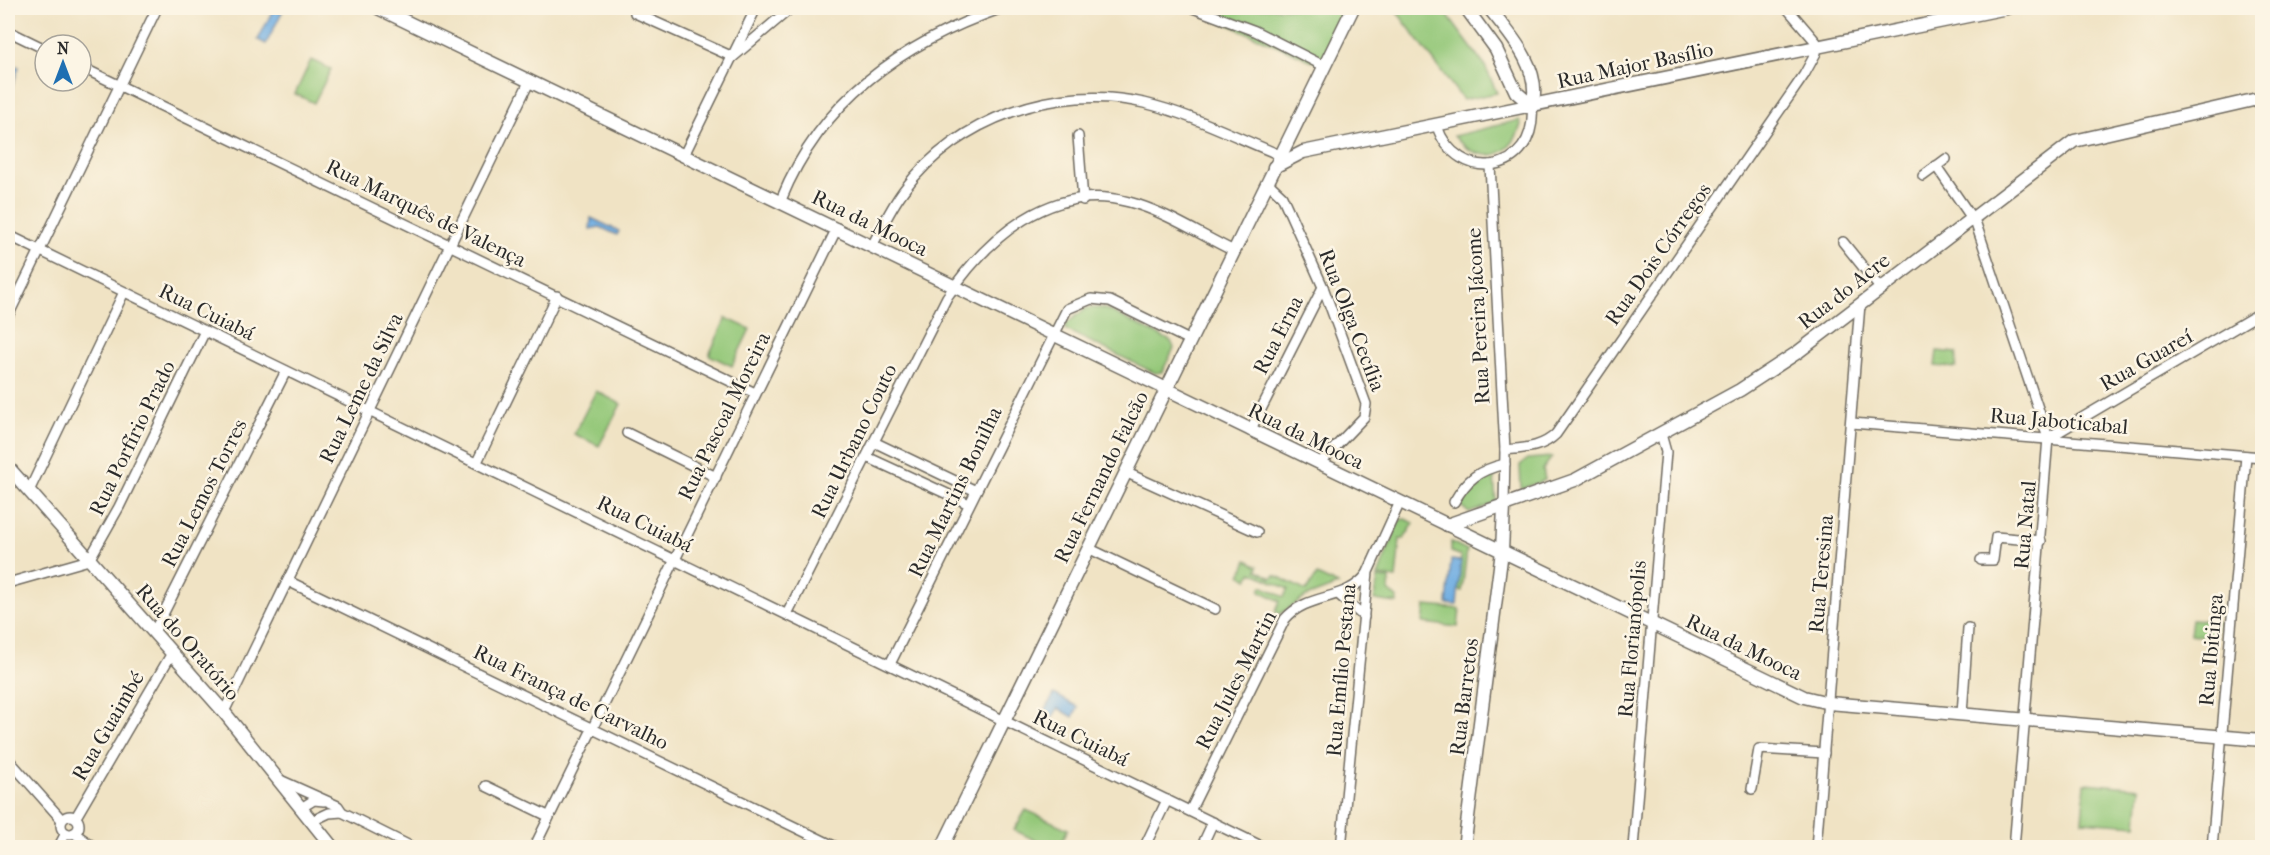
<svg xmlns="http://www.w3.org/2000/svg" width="2270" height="855" font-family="'IM FELL French Canon',serif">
	<rect width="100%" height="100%" fill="#fcf5e5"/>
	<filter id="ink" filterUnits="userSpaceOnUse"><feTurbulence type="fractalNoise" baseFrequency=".0167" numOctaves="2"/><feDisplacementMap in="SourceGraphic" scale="12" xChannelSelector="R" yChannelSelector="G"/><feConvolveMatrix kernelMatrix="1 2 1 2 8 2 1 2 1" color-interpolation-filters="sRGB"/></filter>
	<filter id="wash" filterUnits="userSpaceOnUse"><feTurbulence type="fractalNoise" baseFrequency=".008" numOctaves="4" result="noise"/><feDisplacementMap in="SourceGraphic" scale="24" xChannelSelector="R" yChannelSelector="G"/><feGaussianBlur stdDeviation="1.35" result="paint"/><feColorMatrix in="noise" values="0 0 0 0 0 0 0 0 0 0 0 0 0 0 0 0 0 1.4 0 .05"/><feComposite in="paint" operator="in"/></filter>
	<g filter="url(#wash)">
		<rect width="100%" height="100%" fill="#f0e3c4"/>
		<g fill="#94c879" stroke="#607a52" stroke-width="1.5">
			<path d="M1190,8H1353L1324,66Z"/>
			<path d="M1394,8H1442L1485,66L1497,93L1463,100Z"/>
			<path d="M311,60L331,69L314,103L295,94Z"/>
			<path d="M1519,120L1521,124C1511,162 1477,164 1454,136Z"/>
			<path d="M1086,308H1102L1112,312L1171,341L1174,348L1162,372L1155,373L1066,330L1065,325Z"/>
			<path d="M726,318L750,329L732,366L709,355Z"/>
			<path d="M1937,351L1957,353L1956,368L1935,366Z"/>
			<path d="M596,391L621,404L599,446L574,434Z"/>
			<path d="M1552,457L1543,469L1545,480L1521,489L1520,465L1528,459Z"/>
			<path d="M1489,474L1494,476L1496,503L1469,513L1461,506C1468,491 1475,483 1489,474Z"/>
			<path d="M1405,519L1414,523L1404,539H1400L1396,578L1378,576L1399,520Z"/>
			<path d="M1451,542L1467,550L1462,591L1458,590L1461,556L1451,552Z"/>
			<path d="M1247,560L1258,566L1257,570L1272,578L1275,575L1306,591L1317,575L1338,585L1306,597L1280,614L1275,612L1280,601L1260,591L1262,586L1284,597L1288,589L1252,572L1248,579L1241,575Z"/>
			<path d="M1378,578L1390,579L1389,591L1397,598V603L1374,600Z"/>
			<path d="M1425,606L1460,609L1458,627L1423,623Z"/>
			<path d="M2192,619L2217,621L2216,637L2190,634Z"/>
			<path d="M2085,783L2140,788L2137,825L2082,821Z"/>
			<path d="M1026,810L1068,829L1059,847H1049L1014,830Z"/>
		</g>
		<g fill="#6fade2" stroke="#4d6c86" stroke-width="1.5">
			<path d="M274,8H284L266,44L258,40Z"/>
			<path d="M13,65L19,67L8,98V76Z"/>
			<path d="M591,218L619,231L617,235L600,227L590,229Z"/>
			<path d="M1451,560L1461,561L1457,605L1447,604Z"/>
			<path d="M1054,694L1078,707L1073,717L1058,708L1051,720L1043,715Z"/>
		</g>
	</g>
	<g filter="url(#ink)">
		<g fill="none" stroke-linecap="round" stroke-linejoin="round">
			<defs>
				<g id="street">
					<path d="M1193,8L1255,31L1324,66"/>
					<path d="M635,13L733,57L791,8"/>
					<path d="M8,31L45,49"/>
					<path d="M81,67L755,393"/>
					<path d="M1437,126C1456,185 1538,176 1532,106"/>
					<path d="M1078,136L1083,200"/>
					<path d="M684,155L756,8"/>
					<path d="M1490,165L1505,450L1504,507"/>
					<path d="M1936,166L1976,224L2048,438L2014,848"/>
					<path d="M1923,176L1946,159"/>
					<path d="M1267,182L1282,196L1323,287L1366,404L1364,417L1319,464"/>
					<path d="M781,200C822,99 902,43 1002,8"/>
					<path d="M8,235L1265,848"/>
					<path d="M1843,242L1880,288"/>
					<path d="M872,246C882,227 891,207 904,190C957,118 1057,83 1144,103C1191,114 1235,137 1280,155"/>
					<path d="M8,316L157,8"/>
					<path d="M1852,423L2262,457"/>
					<path d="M1250,431L1323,287"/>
					<path d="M627,433L716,477"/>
					<path d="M2048,438L2262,312"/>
					<path d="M874,442L976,491"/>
					<path d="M1505,450C1524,448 1542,448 1556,434L1804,75L1816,53V42L1787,8"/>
					<path d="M867,457L969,504"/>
					<path d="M477,462L557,296"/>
					<path d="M1125,472L1257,532"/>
					<path d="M29,491L124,292"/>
					<path d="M1454,502C1467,479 1479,470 1505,464"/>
					<path d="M1088,548L1215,609"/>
					<path d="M1981,560H1993L1996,537L2041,541"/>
					<path d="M288,581L838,848"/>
					<path d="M8,583L89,560L119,507L205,331"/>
					<path d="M1338,594L1364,617"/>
					<path d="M787,614L947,297C987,238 1051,181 1129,202C1164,211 1199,234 1232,250"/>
					<path d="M154,632L286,371"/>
					<path d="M890,664L1067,309L1091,299L1110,301L1189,340"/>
					<path d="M224,712L530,80"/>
					<path d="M1962,714L1968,628"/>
					<path d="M8,759L62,820"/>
					<path d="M278,779L338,806L342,812L414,848"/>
					<path d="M486,786L548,816"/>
					<path d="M2262,787V797"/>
					<path d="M1752,789L1759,749L1824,753"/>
					<path d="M301,808L314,800L324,801"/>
					<path d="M1190,811L1285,619C1308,592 1347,602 1367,574"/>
					<circle cx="70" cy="825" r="9"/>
					<path d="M76,817L172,653"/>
					<path d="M312,821L329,813L342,812"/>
					<path d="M74,833L95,848"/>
					<path d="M58,848L66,833"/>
					<path d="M534,848L837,228"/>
					<path d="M1144,848L1167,800"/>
					<path d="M1201,848L1213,822"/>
					<path d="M1341,848L1368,572L1400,502"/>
					<path d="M1633,848L1666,452L1661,434"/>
					<path d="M1816,848L1860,304"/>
					<path d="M2212,848L2246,456"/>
				</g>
				<g id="secondary">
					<path d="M378,8C854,237 1328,468 1804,697L1829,703L2262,740"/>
					<path d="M1466,8L1496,49L1516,92L1532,106"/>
					<path d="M1489,8C1510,34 1543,70 1532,106"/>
					<path d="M1274,167L1303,152L2007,8"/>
					<path d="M8,467L224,712L333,848"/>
					<path d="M1447,525L1575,480L1740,390L1798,352L2074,141L2262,98"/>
					<path d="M942,848L1353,8"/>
					<path d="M1464,848L1502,551L1504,507"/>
				</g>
			</defs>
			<use href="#street" stroke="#706b61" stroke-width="12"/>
			<use href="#secondary" stroke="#706b61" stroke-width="15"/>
			<use href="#street" stroke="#fff" stroke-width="9"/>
			<use href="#secondary" stroke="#fff" stroke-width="12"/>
		</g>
	</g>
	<g text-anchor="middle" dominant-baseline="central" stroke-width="5" stroke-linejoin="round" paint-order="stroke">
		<g font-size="21" fill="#2b2b2b" stroke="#fcf5e5">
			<text transform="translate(1635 65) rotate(-12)">Rua Major Basílio</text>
			<text transform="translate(426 213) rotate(26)">Rua Marquês de Valença</text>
			<text transform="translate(870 223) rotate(26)">Rua da Mooca</text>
			<text transform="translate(1658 254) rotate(-55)">Rua Dois Córregos</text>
			<text transform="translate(1844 291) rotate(-38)">Rua do Acre</text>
			<text transform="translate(207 312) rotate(26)">Rua Cuiabá</text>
			<text transform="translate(1478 316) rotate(-93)">Rua Pereira Jácome</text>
			<text transform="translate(1352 320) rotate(69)">Rua Olga Cecília</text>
			<text transform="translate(1278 335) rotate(-63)">Rua Erna</text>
			<text transform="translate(2146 360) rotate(-30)">Rua Guareí</text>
			<text transform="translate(361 388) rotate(-64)">Rua Leme da Silva</text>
			<text transform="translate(724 416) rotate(-64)">Rua Pascoal Moreira</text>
			<text transform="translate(2059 421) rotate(5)">Rua Jaboticabal</text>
			<text transform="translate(1306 436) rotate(26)">Rua da Mooca</text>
			<text transform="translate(132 438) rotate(-64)">Rua Porfírio Prado</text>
			<text transform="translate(854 441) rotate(-64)">Rua Urbano Couto</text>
			<text transform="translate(1101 477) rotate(-64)">Rua Fernando Falcão</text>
			<text transform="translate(955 492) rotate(-64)">Rua Martins Bonilha</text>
			<text transform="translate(204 493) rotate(-63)">Rua Lemos Torres</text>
			<text transform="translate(645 524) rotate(26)">Rua Cuiabá</text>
			<text transform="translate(2025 525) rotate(-85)">Rua Natal</text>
			<text transform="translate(1821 574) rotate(-85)">Rua Teresina</text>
			<text transform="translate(1632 639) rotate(-85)">Rua Florianópolis</text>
			<text transform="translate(188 642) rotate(49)">Rua do Oratório</text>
			<text transform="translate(1744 647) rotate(26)">Rua da Mooca</text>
			<text transform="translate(2211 650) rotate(-85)">Rua Ibitinga</text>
			<text transform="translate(1341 670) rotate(-85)">Rua Emílio Pestana</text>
			<text transform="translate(1236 680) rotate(-63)">Rua Jules Martin</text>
			<text transform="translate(571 697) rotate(26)">Rua França de Carvalho</text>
			<text transform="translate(1464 697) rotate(-83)">Rua Barretos</text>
			<text transform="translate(108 726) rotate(-60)">Rua Guaimbé</text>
			<text transform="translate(1081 738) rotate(26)">Rua Cuiabá</text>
		</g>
	</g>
	<rect width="2270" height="855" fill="none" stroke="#fcf5e5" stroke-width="30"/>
	<g transform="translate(63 63)"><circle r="28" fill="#fcf5e5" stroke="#a8a49b" stroke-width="1.5"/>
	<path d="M0-4.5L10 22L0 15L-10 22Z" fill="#1f6fb2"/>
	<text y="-9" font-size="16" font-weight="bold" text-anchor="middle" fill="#2b2b2b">N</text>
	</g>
</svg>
